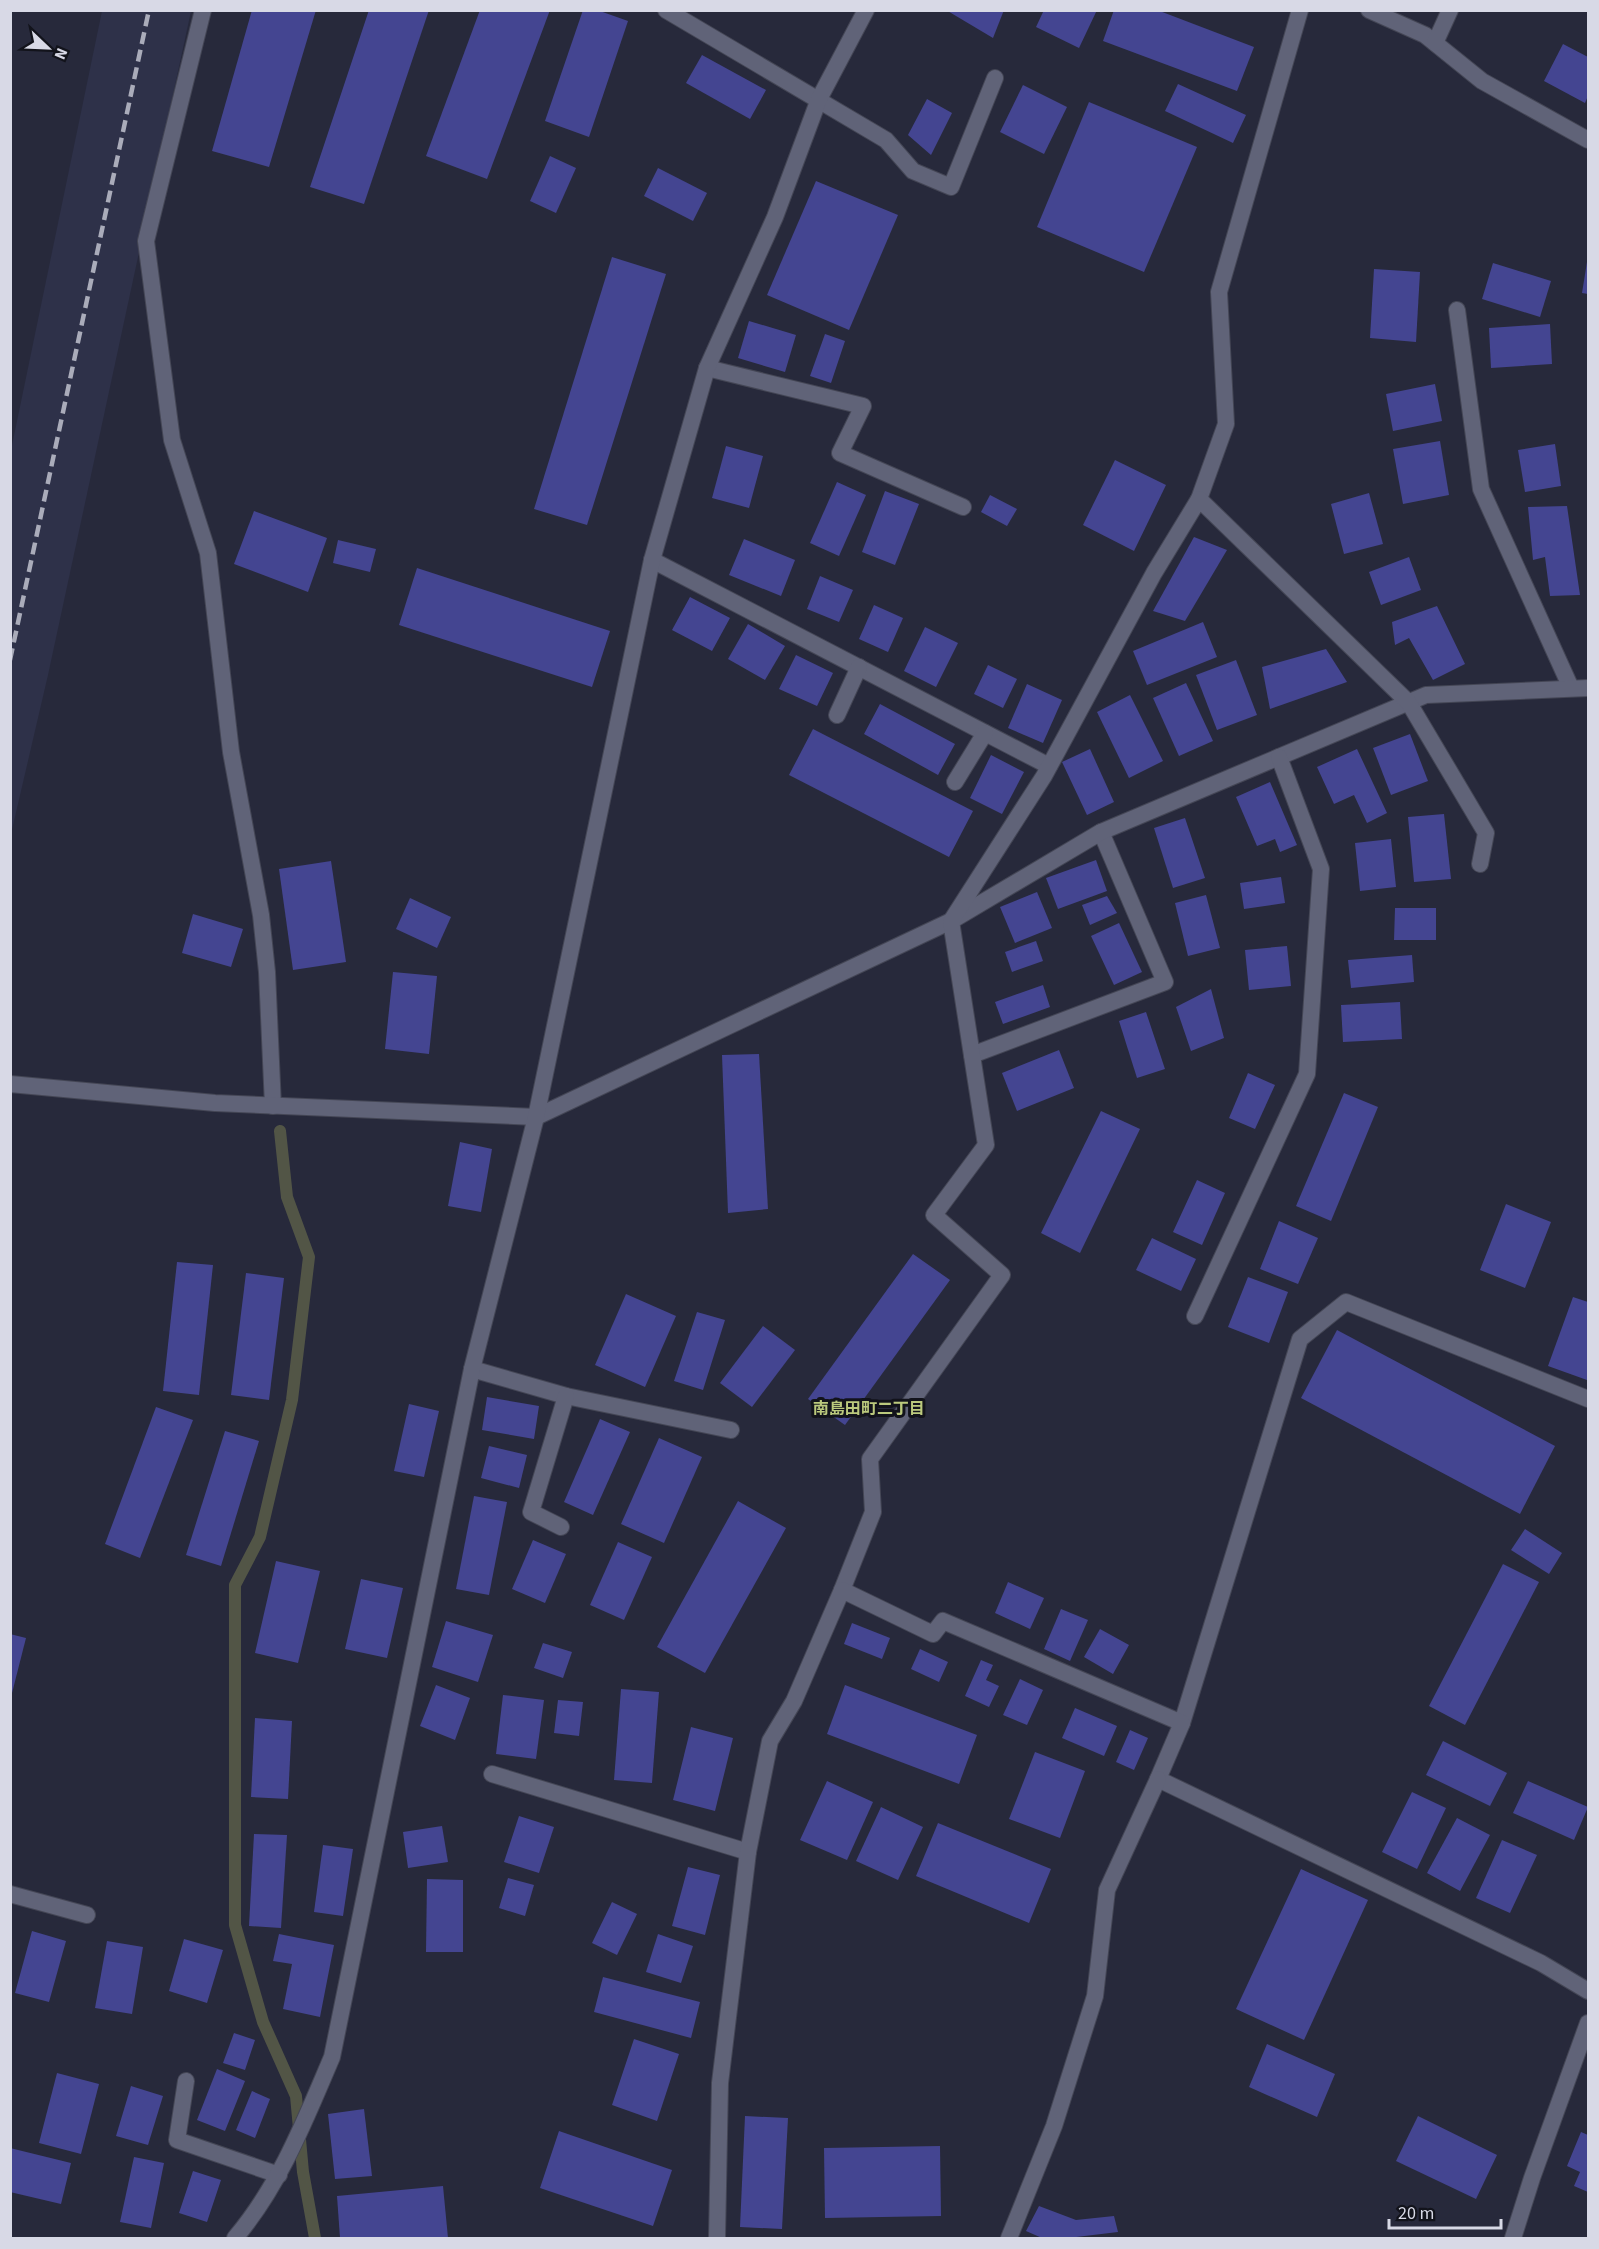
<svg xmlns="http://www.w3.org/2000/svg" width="1599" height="2249" font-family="'Source Sans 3','Noto Sans JP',sans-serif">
	<rect width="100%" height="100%" fill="#27293b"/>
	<path fill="#2e3149" d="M102,11H191L48,675L11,834V450Z"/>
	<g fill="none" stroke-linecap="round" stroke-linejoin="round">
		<path stroke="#525546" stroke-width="12" d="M280,1131L287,1197L309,1257L292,1400L260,1537L235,1585V1925L263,2022L296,2096L303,2172L315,2238"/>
	</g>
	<g fill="#444591">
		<path d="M252,10H316L269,167L212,151Z"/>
		<path d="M369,10H429L364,204L310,187Z"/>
		<path d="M480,10H550L487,179L426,156Z"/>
		<path d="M583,10H597L628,21L589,137L545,121Z"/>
		<path d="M946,10H1004L993,38Z"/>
		<path d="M1044,10H1097L1079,48L1036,27Z"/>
		<path d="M1114,10H1157L1254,47L1237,91L1103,41Z"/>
		<path d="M1563,44L1588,57V96L1585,103L1544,81Z"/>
		<path d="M702,55L766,90L750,119L686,83Z"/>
		<path d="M1178,84L1246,115L1233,143L1165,111Z"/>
		<path d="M1023,85L1067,107L1044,154L1000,132Z"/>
		<path d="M927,99L952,113L931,155L908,135Z"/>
		<path d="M1089,102L1197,147L1144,272L1037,227Z"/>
		<path d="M550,156L576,168L556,213L530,201Z"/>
		<path d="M658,168L707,193L693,221L644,196Z"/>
		<path d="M816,181L898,215L849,330L767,295Z"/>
		<path d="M612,257L666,274L587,525L534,509Z"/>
		<path d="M1587,262H1588V294L1582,293Z"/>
		<path d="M1493,263L1551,281L1540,317L1482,299Z"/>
		<path d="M1374,269L1420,272L1416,342L1370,338Z"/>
		<path d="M749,321L796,335L785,372L738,358Z"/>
		<path d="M1550,324L1552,364L1491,368L1489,328Z"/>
		<path d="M825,334L845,341L831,383L810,376Z"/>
		<path d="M1435,384L1442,421L1393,431L1386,394Z"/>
		<path d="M1440,441L1449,495L1403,504L1393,449Z"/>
		<path d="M1555,444L1561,486L1525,492L1518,450Z"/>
		<path d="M726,446L763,456L749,508L712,498Z"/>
		<path d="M1115,460L1166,485L1134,551L1083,525Z"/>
		<path d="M837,482L866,495L839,556L810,543Z"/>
		<path d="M885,491L919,504L895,565L862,552Z"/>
		<path d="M1369,493L1383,544L1344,554L1331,504Z"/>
		<path d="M990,495L1017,509L1007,526L981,512Z"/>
		<path d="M1567,506L1580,595L1550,596L1545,557L1533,560L1528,507Z"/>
		<path d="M254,511L327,538L308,592L234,564Z"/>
		<path d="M1194,537L1227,550L1185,621L1153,611Z"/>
		<path d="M744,539L795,560L781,596L729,575Z"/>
		<path d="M338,540L376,549L370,572L333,563Z"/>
		<path d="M1409,557L1421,590L1381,605L1369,572Z"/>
		<path d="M417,568L610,631L592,687L399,625Z"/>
		<path d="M820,576L853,590L839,622L807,609Z"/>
		<path d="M690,597L730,618L712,651L672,630Z"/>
		<path d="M874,605L903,618L888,652L859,639Z"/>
		<path d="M1437,606L1465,664L1433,680L1409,638L1395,645L1392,622Z"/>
		<path d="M1203,622L1217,657L1147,685L1133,651Z"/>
		<path d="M748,624L785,646L765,680L728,659Z"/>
		<path d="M925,627L958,643L936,687L904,671Z"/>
		<path d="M1326,649L1347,682L1270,709L1262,667Z"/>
		<path d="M796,655L833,673L817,706L779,689Z"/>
		<path d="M1236,660L1257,715L1217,730L1196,675Z"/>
		<path d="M988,665L1017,679L1003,708L974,694Z"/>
		<path d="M1186,683L1213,741L1179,756L1153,698Z"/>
		<path d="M1027,684L1062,700L1043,743L1008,728Z"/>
		<path d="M1130,695L1163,761L1129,778L1097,712Z"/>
		<path d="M880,704L955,744L938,775L864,734Z"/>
		<path d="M813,729L973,811L949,857L789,775Z"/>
		<path d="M1410,734L1428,781L1391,795L1373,748Z"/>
		<path d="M1090,749L1114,802L1087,815L1062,762Z"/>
		<path d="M1357,749L1387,813L1367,823L1354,795L1334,804L1317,767Z"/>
		<path d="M991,755L1024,772L1002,814L970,798Z"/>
		<path d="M1270,782L1297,845L1280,852L1275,839L1257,846L1236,797Z"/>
		<path d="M1444,814L1451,879L1414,882L1408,817Z"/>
		<path d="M1185,818L1205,878L1173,888L1154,828Z"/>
		<path d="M1391,839L1396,887L1360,891L1355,843Z"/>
		<path d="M1096,860L1107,891L1058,909L1046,878Z"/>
		<path d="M331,861L346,962L293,970L279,869Z"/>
		<path d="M1281,877L1285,903L1244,909L1240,883Z"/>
		<path d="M1037,892L1052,928L1015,943L1000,907Z"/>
		<path d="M1206,895L1220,948L1188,956L1175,903Z"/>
		<path d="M1107,896L1117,913L1090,925L1082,905Z"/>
		<path d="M410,898L451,917L437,948L396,929Z"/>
		<path d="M1395,908H1436V940H1394Z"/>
		<path d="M193,914L243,929L231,967L182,953Z"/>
		<path d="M1119,923L1142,972L1114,985L1091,936Z"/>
		<path d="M1036,941L1043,961L1012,972L1005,952Z"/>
		<path d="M1287,946L1291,986L1249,990L1245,950Z"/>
		<path d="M1412,955L1414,982L1351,988L1348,960Z"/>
		<path d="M393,972L437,976L429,1054L385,1049Z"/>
		<path d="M1043,985L1050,1007L1003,1024L995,1002Z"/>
		<path d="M1211,989L1224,1038L1191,1051L1176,1007Z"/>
		<path d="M1400,1002L1402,1039L1343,1042L1341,1005Z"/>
		<path d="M1146,1012L1165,1069L1137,1078L1119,1021Z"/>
		<path d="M1059,1050L1074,1088L1017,1111L1002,1073Z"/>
		<path d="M759,1054L768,1209L728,1213L722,1055Z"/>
		<path d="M1248,1073L1275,1085L1255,1129L1229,1118Z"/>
		<path d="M1344,1093L1378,1107L1331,1221L1296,1206Z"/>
		<path d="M1101,1111L1140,1129L1080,1253L1041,1233Z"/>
		<path d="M460,1142L492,1149L481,1212L448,1206Z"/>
		<path d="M1197,1180L1225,1193L1202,1245L1173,1232Z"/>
		<path d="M1506,1204L1551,1222L1525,1288L1480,1270Z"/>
		<path d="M1279,1221L1318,1238L1298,1284L1260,1269Z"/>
		<path d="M1152,1238L1196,1259L1181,1291L1136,1270Z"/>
		<path d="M913,1254L950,1280L845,1425L808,1399Z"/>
		<path d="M177,1262L213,1265L199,1395L163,1391Z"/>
		<path d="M246,1273L284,1278L269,1400L231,1395Z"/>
		<path d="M1248,1277L1288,1292L1269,1343L1228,1327Z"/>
		<path d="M626,1294L676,1316L645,1387L595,1365Z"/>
		<path d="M1573,1297L1588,1302V1375L1587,1380L1548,1366Z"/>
		<path d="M697,1312L725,1320L703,1390L674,1381Z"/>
		<path d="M763,1326L795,1350L752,1407L720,1383Z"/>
		<path d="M1337,1330L1555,1446L1520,1514L1301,1398Z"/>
		<path d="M487,1397L539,1406L534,1439L482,1430Z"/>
		<path d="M409,1404L439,1411L424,1477L394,1471Z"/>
		<path d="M156,1407L193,1420L140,1558L105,1544Z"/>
		<path d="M600,1419L630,1432L593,1515L564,1502Z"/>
		<path d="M225,1431L259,1441L221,1566L186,1555Z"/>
		<path d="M659,1438L702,1457L664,1543L621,1524Z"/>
		<path d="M489,1446L527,1455L519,1488L481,1478Z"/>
		<path d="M474,1496L507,1502L489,1595L456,1589Z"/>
		<path d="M738,1501L786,1528L705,1673L657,1647Z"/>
		<path d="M1525,1529L1562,1553L1549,1574L1511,1550Z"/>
		<path d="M533,1540L566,1554L545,1603L512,1589Z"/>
		<path d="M618,1542L652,1557L624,1620L590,1605Z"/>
		<path d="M276,1561L320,1571L298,1663L255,1653Z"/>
		<path d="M1503,1564L1539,1582L1465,1725L1429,1706Z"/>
		<path d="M361,1579L403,1588L387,1658L345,1649Z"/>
		<path d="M1008,1582L1044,1598L1030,1629L995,1613Z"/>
		<path d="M1061,1609L1088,1620L1070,1661L1044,1649Z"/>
		<path d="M446,1621L493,1635L478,1682L432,1667Z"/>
		<path d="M852,1623L890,1638L882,1659L844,1644Z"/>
		<path d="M1100,1629L1129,1645L1113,1674L1084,1657Z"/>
		<path d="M10,1634L26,1638L11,1697H10Z"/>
		<path d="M543,1643L572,1652L563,1678L534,1668Z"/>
		<path d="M920,1649L948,1662L939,1682L911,1669Z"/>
		<path d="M981,1660L993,1665L986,1680L999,1686L989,1707L965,1696Z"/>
		<path d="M1020,1679L1043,1690L1027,1725L1003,1715Z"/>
		<path d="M436,1685L470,1698L455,1740L420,1726Z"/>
		<path d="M845,1685L977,1735L959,1784L827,1734Z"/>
		<path d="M621,1689L659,1692L652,1783L614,1780Z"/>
		<path d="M503,1695L544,1700L536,1759L496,1754Z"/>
		<path d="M558,1700L583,1702L579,1736L554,1733Z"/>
		<path d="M1075,1708L1117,1726L1104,1756L1062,1738Z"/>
		<path d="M255,1718L292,1721L288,1799L251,1797Z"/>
		<path d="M691,1727L733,1738L715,1811L673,1800Z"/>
		<path d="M1130,1730L1148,1738L1134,1770L1116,1762Z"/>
		<path d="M1443,1741L1507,1773L1490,1806L1426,1775Z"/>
		<path d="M1035,1752L1085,1771L1060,1838L1009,1819Z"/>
		<path d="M827,1781L873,1802L847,1860L800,1840Z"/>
		<path d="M1528,1781L1588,1807L1574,1840L1513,1813Z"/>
		<path d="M1412,1792L1446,1808L1417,1869L1382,1852Z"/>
		<path d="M881,1807L923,1827L898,1880L856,1861Z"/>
		<path d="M519,1816L554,1827L539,1873L504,1862Z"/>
		<path d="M1457,1818L1490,1835L1460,1891L1427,1873Z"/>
		<path d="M938,1823L1051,1869L1029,1923L916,1876Z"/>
		<path d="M442,1826L448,1862L408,1868L403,1832Z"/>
		<path d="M254,1834L287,1835L281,1928L249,1926Z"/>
		<path d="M1502,1840L1537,1855L1510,1913L1476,1898Z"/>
		<path d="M323,1845L353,1849L343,1916L314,1912Z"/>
		<path d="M688,1867L720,1875L705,1935L672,1926Z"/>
		<path d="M1301,1869L1368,1900L1304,2040L1236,2009Z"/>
		<path d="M508,1878L534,1885L525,1916L499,1908Z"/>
		<path d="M427,1879L463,1880V1952H426Z"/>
		<path d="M612,1902L637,1914L617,1955L592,1943Z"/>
		<path d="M32,1931L66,1941L49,2002L15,1993Z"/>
		<path d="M279,1934L334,1945L320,2017L283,2009L292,1964L273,1961Z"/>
		<path d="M658,1934L693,1946L681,1983L646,1972Z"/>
		<path d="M184,1939L223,1950L207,2003L169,1991Z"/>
		<path d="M107,1941L143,1947L132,2014L95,2008Z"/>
		<path d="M603,1977L700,2002L691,2038L594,2012Z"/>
		<path d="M234,2033L255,2040L245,2070L223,2063Z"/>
		<path d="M634,2039L679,2054L657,2121L612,2105Z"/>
		<path d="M1267,2044L1335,2074L1317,2117L1249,2087Z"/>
		<path d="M217,2069L245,2081L225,2131L197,2120Z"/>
		<path d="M57,2073L99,2084L81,2154L39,2143Z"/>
		<path d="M131,2086L163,2096L148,2145L116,2136Z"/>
		<path d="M252,2091L270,2099L255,2138L236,2130Z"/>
		<path d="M364,2109L372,2176L335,2179L328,2114Z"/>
		<path d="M745,2116L788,2118L782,2229L740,2227Z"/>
		<path d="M1418,2116L1497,2155L1476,2199L1396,2161Z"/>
		<path d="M559,2131L672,2170L653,2226L540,2188Z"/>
		<path d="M1581,2132L1588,2135V2192L1574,2186L1580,2172L1567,2166Z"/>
		<path d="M940,2146L941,2216L825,2218L824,2148Z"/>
		<path d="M10,2148L71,2163L61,2204L10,2192Z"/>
		<path d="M134,2157L164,2163L151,2228L120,2222Z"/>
		<path d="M193,2171L221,2180L207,2222L179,2213Z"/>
		<path d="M443,2186L448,2238H340L337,2196Z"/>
		<path d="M1039,2206L1076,2220L1114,2216L1118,2232L1068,2238H1042L1026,2231Z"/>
	</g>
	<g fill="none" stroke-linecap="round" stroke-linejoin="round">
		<defs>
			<g id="minor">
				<path d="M203,10L146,241L172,440L208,553L231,752L261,915L267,972L273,1106"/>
				<path d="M666,10L886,140L913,171L951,187L995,78"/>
				<path d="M1369,10L1425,35L1482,81L1588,140"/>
				<path d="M1435,43L1450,10"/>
				<path d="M1457,310L1481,489L1571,688"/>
				<path d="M707,368L863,406L840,453L963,507"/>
				<path d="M1199,499L1226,424L1219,292L1300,10"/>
				<path d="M652,560L1049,766"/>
				<path d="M837,715L859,667"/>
				<path d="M955,782L985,733"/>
				<path d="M972,1055L1165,982L1101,832"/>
				<path d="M10,1084L215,1103L536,1117L951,921L1101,832L1426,695L1588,688"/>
				<path d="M1195,1316L1307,1074L1321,869L1279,757"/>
				<path d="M472,1369L566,1396L731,1430"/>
				<path d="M561,1527L531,1512L566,1396"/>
				<path d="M842,1590L873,1512L870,1459L1002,1275L934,1215L986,1145L951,921L1044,776L1154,573L1199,499L1409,703L1486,833L1480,864"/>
				<path d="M1182,1723L1300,1339L1346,1302L1588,1399"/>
				<path d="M492,1774L748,1852"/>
				<path d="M10,1894L87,1915"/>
				<path d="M186,2081L177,2140L279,2175"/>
				<path d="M235,2238C280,2185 305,2120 332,2057L472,1369L536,1117L652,560L707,368L775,217L819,99L866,10"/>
				<path d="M717,2238L720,2083L748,1852L770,1741L794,1701L842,1590L933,1634L943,1621L1182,1723L1158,1779L1541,1963L1588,1991"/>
				<path d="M1009,2238L1054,2126L1095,1996L1107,1890L1158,1779"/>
				<path d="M1513,2238L1532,2178L1588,2023"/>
			</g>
		</defs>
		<use href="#minor" stroke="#444655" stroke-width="18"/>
		<use href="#minor" stroke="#606378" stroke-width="16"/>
		<path stroke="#aaacba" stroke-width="4.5" stroke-dasharray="12 6" stroke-linecap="butt" d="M10,660L149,10"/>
	</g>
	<g text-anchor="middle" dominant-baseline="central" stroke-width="6" stroke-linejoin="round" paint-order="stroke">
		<g font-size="16" font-weight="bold" fill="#bbc97d" stroke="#12131b">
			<text x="869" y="1409">南島田町二丁目</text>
		</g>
	</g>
	<rect width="1599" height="2249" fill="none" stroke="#d8d9e6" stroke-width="24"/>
	<g transform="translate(48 48) rotate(113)" stroke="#12131b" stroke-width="4.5" paint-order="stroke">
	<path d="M0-4.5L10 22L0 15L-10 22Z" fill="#d8d9e6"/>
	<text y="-9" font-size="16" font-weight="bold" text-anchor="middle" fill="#d8d9e6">N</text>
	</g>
	<path d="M1389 2219v9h112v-9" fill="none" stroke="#d8d9e6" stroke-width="3"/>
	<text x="1398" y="2219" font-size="18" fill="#d8d9e6" stroke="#12131b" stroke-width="4.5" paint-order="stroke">20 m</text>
</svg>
